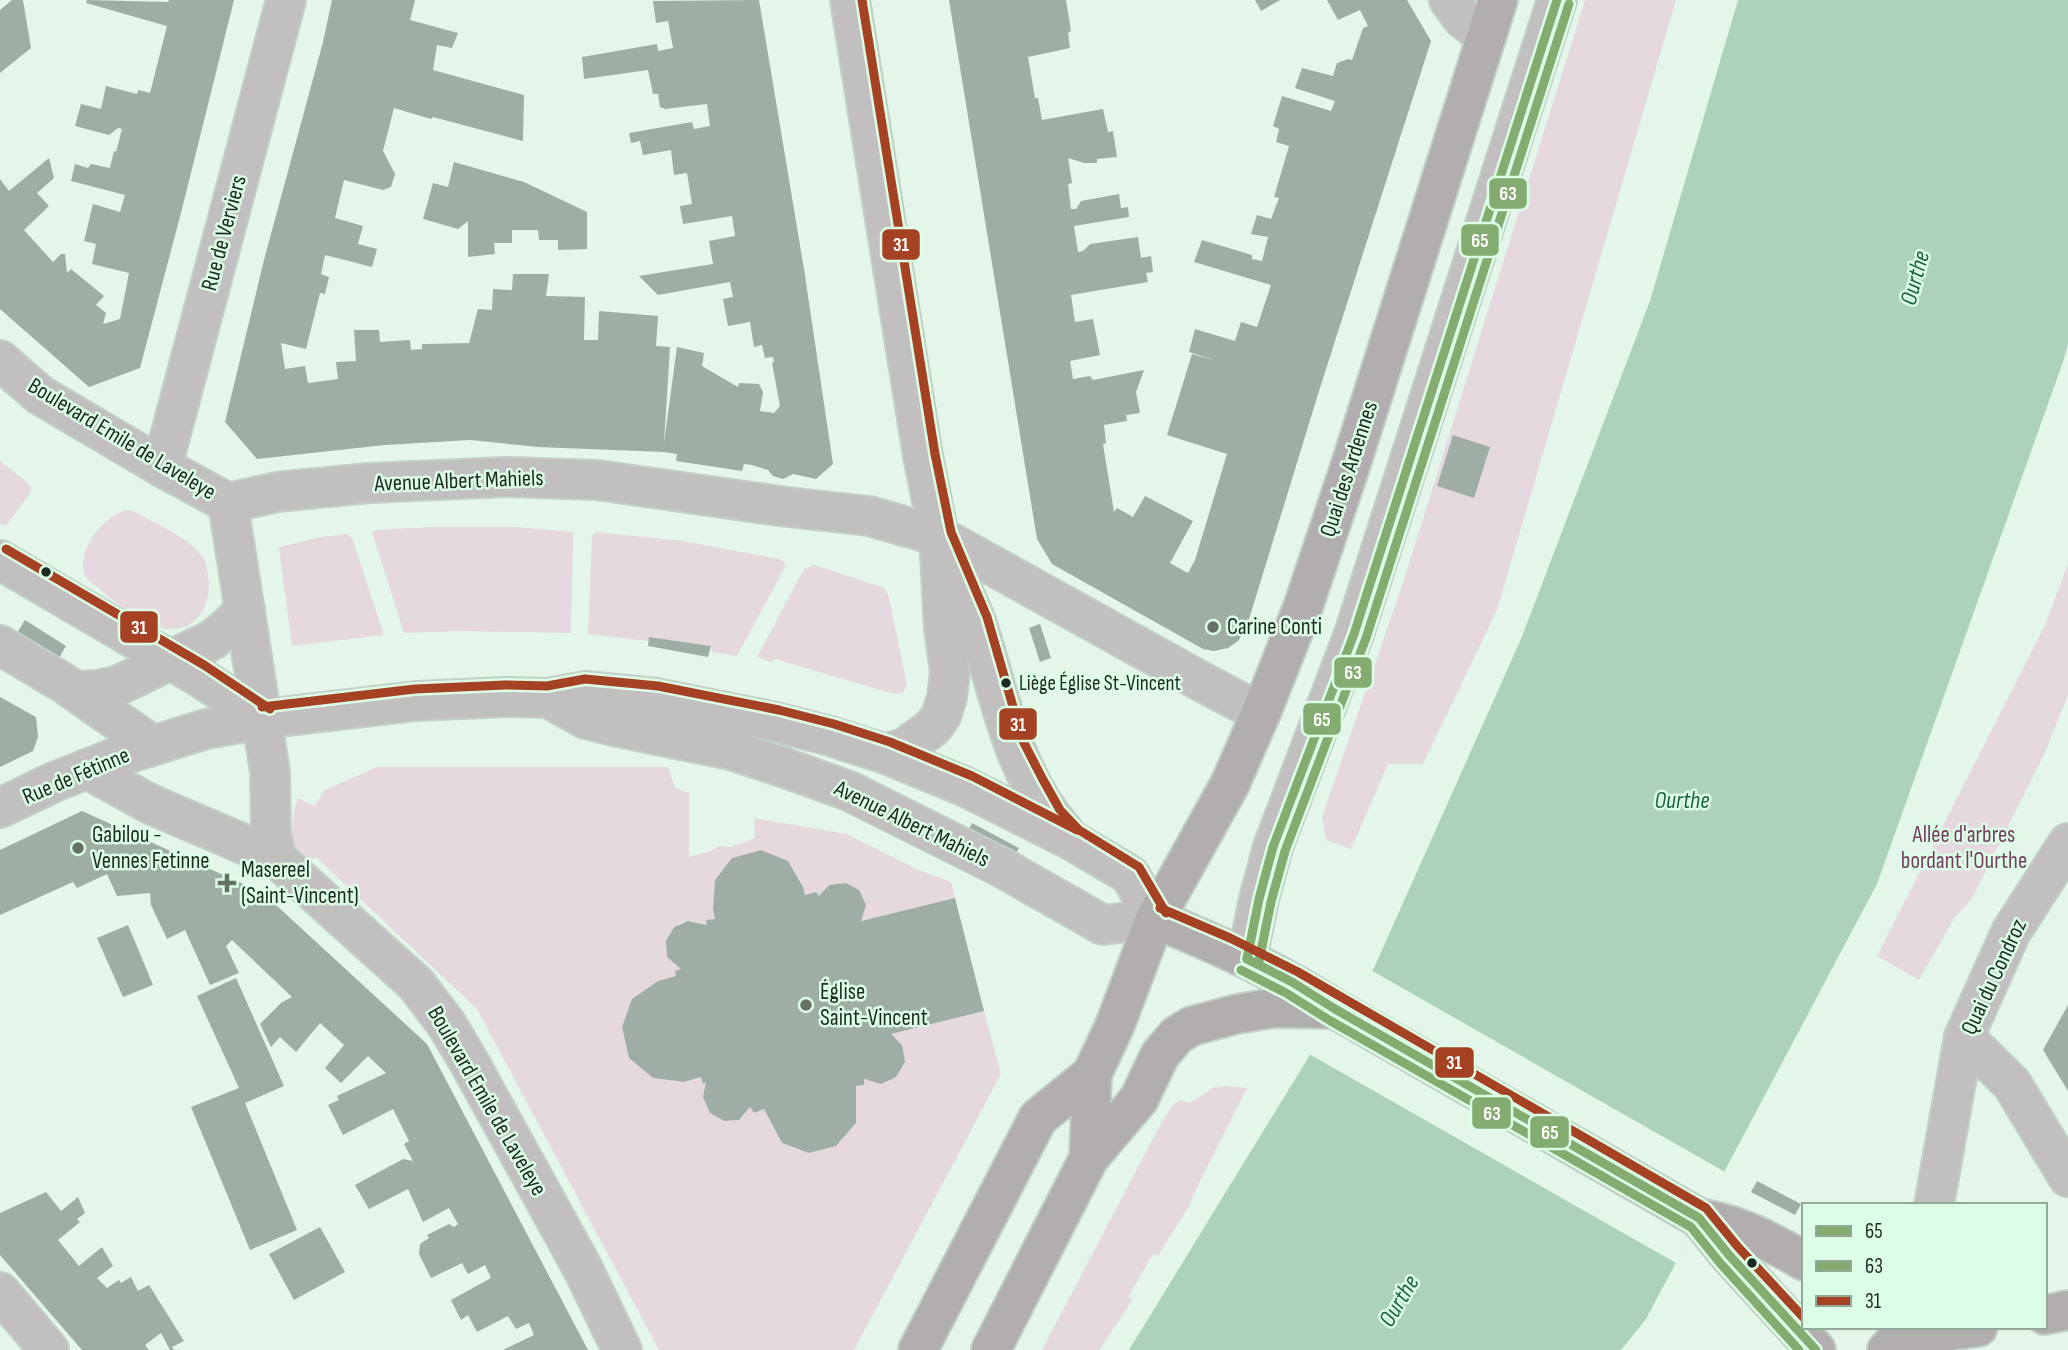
<svg xmlns="http://www.w3.org/2000/svg" width="2068" height="1350" font-family="'Sofia Sans Condensed',sans-serif">
	<rect width="100%" height="100%" fill="#e4f6ea"/>
	<g fill="#e5d8de">
		<path d="M1585,0H1676L1497,610L1423,764H1388L1351,849L1326,840L1322,817L1403,583Z"/>
		<path d="M0,461L28,483L31,488L30,493L6,526L0,524Z"/>
		<path d="M125,510L133,511C155,524 189,536 204,559C206,563 207,570 208,575C213,602 198,633 166,629C139,626 106,593 85,577C76,550 101,519 125,510Z"/>
		<path d="M431,527H515L573,532L571,633L460,631L404,633L372,532L377,530Z"/>
		<path d="M596,532L683,541L779,559L784,562L785,567L737,656L712,652L711,646L649,637L648,641L588,634L592,536Z"/>
		<path d="M347,534L352,538L384,635L292,646L279,547L321,537Z"/>
		<path d="M2068,564V695L2043,757L1971,900L1955,917L1919,980L1877,956L2045,625Z"/>
		<path d="M814,565L885,588L889,598L907,685L903,693L894,694L775,659L771,662L757,657L804,569Z"/>
		<path d="M377,767H668L675,788L689,793V857L711,851L719,846L731,847L755,838L754,818L847,834L914,868L951,882L955,898L861,921L859,890L846,883L829,885L819,896L815,892L805,895L761,850L732,858L715,880L713,910L715,919L706,920L707,925C702,924 694,921 689,921C670,922 666,941 667,956L681,969L676,976L658,981L632,999L622,1027L629,1058L653,1078L684,1082L701,1077L703,1084L706,1082L710,1113L724,1121L739,1120L750,1107L754,1113L764,1109L782,1143L809,1153L836,1146L856,1123V1086L864,1085V1079L881,1084L891,1034L984,1011L1001,1074L854,1350H659L477,1009L317,858L301,862C290,838 290,823 298,798L314,806L325,790Z"/>
		<path d="M1225,1086L1247,1088L1198,1185L1189,1206L1158,1256L1153,1254L1128,1297L1133,1299L1099,1350H1042L1158,1129L1174,1103L1181,1100L1190,1103L1212,1088Z"/>
	</g>
	<path fill="#add2ba" d="M1738,0H2068V344L2064,359L1877,884L1646,1319L1621,1350H1129L1313,1050L1374,968L1521,639L1650,301Z"/>
	<path fill="#e4f6ea" d="M1369,969L1725,1172L1676,1263L1309,1054L1320,1035Z"/>
	<g fill="#9faea4">
		<path d="M12,0H23L31,48L0,73V10Z"/>
		<path d="M87,0L168,2L169,0H234L182,209L140,368L89,387L0,309V179L9,191L49,158L54,178L37,193L49,206L24,230L53,262L61,254H65L67,273L71,269L104,296L96,305L106,313L103,324L120,319L129,273L92,264L96,244L84,241L93,204L120,212L125,195L71,181L75,164L88,168L91,164L110,168L114,151L116,152L122,129L118,128L109,135L75,126L81,104L101,109L106,86L137,94L138,90L150,93L167,26L86,3Z"/>
		<path d="M332,0H415L410,20L458,33L452,48L437,45L433,70L524,95L523,141L433,117L431,119L394,108L383,151L395,174L391,187L383,190L344,180L335,218L363,226L358,244L377,249L372,267L325,255L321,274L329,277L325,294L320,293L306,349L281,343L285,369L305,366L308,383L338,379L336,362L356,361L354,330H379L380,342L410,340L411,350L422,349V344L469,343L478,309L492,310L493,289L512,290L513,274H549L546,296L585,297L584,340H598L599,311L658,316L656,346L670,347L664,443L677,347L704,353L702,366L738,387L739,383L759,384L763,392L760,411L774,413L780,406L772,363L774,362L773,357L765,358L762,345L754,347L750,322L728,326L723,299L733,297L730,282L658,295L639,276L713,264L709,241L735,236L732,216L683,224L680,206L692,204L687,173L674,175L671,150L643,155L640,141L631,143L629,133L692,122L694,129L710,126L707,104L665,109L660,107L658,95L660,94H653L648,70L584,79L582,57L657,44L658,51L673,48L668,21L656,23L653,1L759,0L804,269L833,464L816,479L793,474L783,479L773,476L768,470L752,465L744,464L742,471L676,461L677,454L664,452L538,447L470,440L385,445L257,459L225,422L264,260L323,42Z"/>
		<path d="M949,0H1066L1071,31L1068,33L1070,48L1028,57L1035,98H1038L1042,120L1103,109L1108,132L1113,131L1117,157L1097,159V163H1084L1068,158L1072,183L1068,184L1071,209H1076L1081,201L1119,194L1121,208L1128,207L1129,217L1074,226L1078,252L1083,251L1090,244L1138,237L1141,258L1151,256L1153,272L1146,273L1148,282L1071,295L1075,322L1093,319L1100,355L1070,361L1073,379L1090,376L1093,380L1144,370L1136,392L1140,413L1126,415L1127,421L1104,425L1106,443L1103,444L1114,512L1117,508L1133,517L1145,496L1193,521L1170,563L1188,573L1195,560L1227,454L1167,435L1192,354L1217,361L1189,352L1195,329L1235,341L1241,322L1257,327L1271,285L1194,262L1202,240L1252,255V259L1262,261L1268,237L1251,234L1257,215L1271,219L1279,198L1274,197L1289,146L1276,142L1279,129L1273,126L1282,96L1331,111L1335,101L1295,88L1302,68L1333,76L1337,63L1348,59L1352,60L1363,28L1368,26L1360,10L1338,20L1327,0H1407L1431,41L1319,391L1246,629L1238,641L1228,648L1214,651L1203,649L1052,564L1037,539Z"/>
		<path d="M1255,0H1280L1261,11Z"/>
		<path d="M454,162L524,182L587,212V249L558,250V240H539L538,230H512V243H494L495,254L468,257V221L458,229L423,219L433,183L448,187Z"/>
		<path d="M1453,435L1490,447L1474,498L1437,486Z"/>
		<path d="M25,620L66,646L59,658L17,633Z"/>
		<path d="M1040,624L1051,658L1040,662L1029,628Z"/>
		<path d="M649,637L711,646L708,657L648,646Z"/>
		<path d="M0,697L36,717L38,737L33,751L0,767Z"/>
		<path d="M82,811L263,893L427,1044L588,1350H503L534,1335L529,1323L516,1329L508,1316L477,1332L468,1315L461,1320L451,1300L491,1278L485,1265L468,1274L462,1263L431,1278L419,1254L420,1244L429,1238L427,1235L449,1224L454,1227L458,1224L449,1208L423,1222L408,1189L369,1209L355,1185L403,1159L413,1161L404,1144L409,1141L393,1109L343,1135L328,1105L339,1100L337,1096L386,1073L368,1056L341,1083L325,1068L344,1045L320,1023L296,1052L280,1037L271,1047L260,1024L282,1002L292,997L232,940L226,946L239,973L210,985L185,930L167,939L151,905L150,893L117,896L107,874L77,888L73,882L0,915V850Z"/>
		<path d="M972,823L1019,848L1014,857L968,831Z"/>
		<path d="M761,850L788,861L803,887L805,895L816,892L819,896L829,885L846,883L859,890L866,905L861,921L955,898L984,1011L891,1034L902,1045L905,1062L896,1077L881,1084L864,1079V1085L856,1086V1123L836,1146L809,1153L782,1143L764,1109L754,1113L750,1107L739,1120L724,1121L710,1113L703,1097L706,1082L703,1084L701,1077L684,1082L653,1078L629,1058L622,1027L632,999L658,981L676,976L675,971L681,969L667,957L666,941L674,927L688,921L707,925L706,920L715,919L713,910L715,880L732,858Z"/>
		<path d="M128,925L153,985L123,997L97,938Z"/>
		<path d="M236,978L284,1086L245,1103L297,1230L250,1250L191,1107L239,1088L197,996Z"/>
		<path d="M2068,1005V1091L2043,1050Z"/>
		<path d="M1757,1181L1801,1204L1795,1215L1751,1192Z"/>
		<path d="M46,1192L61,1211L78,1197L85,1213L77,1219L80,1222L58,1240L79,1266L102,1247L113,1266L97,1278L107,1288L119,1280L121,1283L131,1277L138,1291L149,1285L184,1341L172,1347L174,1350H170L161,1333L145,1345L149,1350H82L0,1255V1213Z"/>
		<path d="M320,1227L345,1272L294,1300L269,1254Z"/>
	</g>
	<g fill="none" stroke-linecap="round" stroke-linejoin="round">
		<defs>
			<g id="minor">
				<path d="M850,0L923,456L939,536L944,628L950,672L947,697L941,716L933,727L906,747L886,754"/>
				<path d="M1449,0L1462,18L1486,37"/>
				<path d="M0,360L40,395L162,467L228,503"/>
				<path d="M162,467L286,0"/>
				<path d="M228,503L277,492L369,483L506,477L597,480L787,507L869,516L939,536L1204,683L1261,713"/>
				<path d="M228,503L270,772L271,832L276,858"/>
				<path d="M0,560L198,676L263,719"/>
				<path d="M949,560C958,581 969,603 977,624C1001,698 1012,774 1066,834"/>
				<path d="M0,645L65,684L152,745"/>
				<path d="M76,691L97,690L117,686L212,640L227,628L245,610"/>
				<path d="M87,769L150,804L276,858L416,984L447,1025L469,1062L583,1269L622,1350"/>
				<path d="M0,808L54,782L120,756L206,729L263,719L416,701L506,697L548,698L586,691L656,698L776,722L830,736L886,754L966,787L1071,840L1130,875L1155,919L1103,925L1001,867L849,791L788,769L731,750L617,727L586,719L548,698"/>
				<path d="M1247,959L1259,899L1273,847L1354,634L1557,0"/>
				<path d="M1964,1037L2012,1084L2068,1177"/>
				<path d="M1934,1205L1964,1037L2011,932L2068,843"/>
				<path d="M0,1292L49,1350"/>
			</g>
			<g id="major">
				<path d="M1155,919C1218,944 1279,972 1335,1009L1699,1218C1742,1226 1766,1239 1804,1261"/>
				<path d="M1089,1158L1092,1074L1115,1025L1155,919L1230,784L1261,713L1303,607L1350,467L1498,0"/>
				<path d="M1699,1218L1729,1255L1816,1350"/>
				<path d="M2045,1315L2068,1310"/>
				<path d="M918,1350L1038,1118L1092,1074"/>
				<path d="M991,1350L1089,1158L1139,1099L1160,1055L1177,1035L1192,1026L1237,1014L1274,1008L1335,1009"/>
				<path d="M1887,1350L1898,1338L1978,1327"/>
			</g>
		</defs>
		<use href="#minor" stroke="#c2d0c7" stroke-width="42"/>
		<use href="#major" stroke="#c2d0c7" stroke-width="42"/>
		<use href="#minor" stroke="#c2bfc0" stroke-width="38"/>
		<use href="#major" stroke="#b2adaf" stroke-width="38"/>
		<defs>
			<g id="bus-1">
				<path d="M1247,959L1259,899L1273,847L1354,634L1557,0"/>
				<path d="M1247,959L1292,982L1335,1009L1699,1218L1729,1255L1816,1350"/>
			</g>
			<g id="bus-2">
				<path d="M1259,961L1271,902L1285,851L1366,638L1569,4"/>
				<path d="M1241,970L1286,993L1329,1020L1691,1227L1720,1263L1799,1350"/>
			</g>
			<g id="bus-3">
				<path d="M862,0L935,454L951,532L987,617L1023,741L1042,778L1060,810L1079,830L1139,867L1166,913"/>
				<path d="M6,549L204,665L270,709"/>
				<path d="M262,707L415,689L505,685L547,686L585,679L658,686L779,710L834,724L890,742L972,776L1077,830"/>
				<path d="M1160,908L1230,938L1298,972L1706,1208L1738,1247L1804,1318"/>
			</g>
		</defs>
		<use href="#bus-1" stroke="#dcfee7" stroke-width="14"/>
		<use href="#bus-2" stroke="#dcfee7" stroke-width="14"/>
		<use href="#bus-3" stroke="#dcfee7" stroke-width="14"/>
		<use href="#bus-1" stroke="#84ab70" stroke-width="9"/>
		<use href="#bus-2" stroke="#84ab70" stroke-width="9"/>
		<use href="#bus-3" stroke="#a64224" stroke-width="9"/>
	</g>
	<g fill="#1d2a21" stroke="#dcfee7" stroke-width="2.5">
		<circle cx="46" cy="572" r="6"/>
		<circle cx="1006" cy="683" r="6"/>
		<circle cx="1752" cy="1263" r="6"/>
	</g>
	<g fill="#637167" stroke="#dcfee7" stroke-width="2.5">
		<circle cx="1213" cy="627" r="7"/>
		<circle cx="78" cy="848" r="7"/>
		<path d="M223.5 872.5h7v7h7v7h-7v7h-7v-7h-7v-7h7z"/>
		<circle cx="806" cy="1005" r="7"/>
	</g>
	<g text-anchor="middle" dominant-baseline="central" stroke-width="5" stroke-linejoin="round" paint-order="stroke">
		<g font-size="21" fill="#1d2a21" stroke="#dcfee7" text-anchor="start">
			<text x="1019" y="683">Liège Église St-Vincent</text>
		</g>
		<g font-size="23" fill="#1d2a21" stroke="#dcfee7">
			<text transform="translate(224 233) rotate(-75)">Rue de Verviers</text>
			<text transform="translate(122 439) rotate(31)">Boulevard Emile de Laveleye</text>
			<text transform="translate(1349 469) rotate(-72)">Quai des Ardennes</text>
			<text transform="translate(459 481) rotate(-2)">Avenue Albert Mahiels</text>
			<text transform="translate(76 776) rotate(-23)">Rue de Fétinne</text>
			<text transform="translate(912 824) rotate(26)">Avenue Albert Mahiels</text>
			<text transform="translate(1994 977) rotate(-65)">Quai du Condroz</text>
			<text transform="translate(487 1101) rotate(60)">Boulevard Emile de Laveleye</text>
		</g>
		<g font-size="23" fill="#1d2a21" stroke="#dcfee7" text-anchor="start">
			<text x="1227" y="627">Carine Conti</text>
			<text x="92" y="835">Gabilou -<tspan x="92" dy="26">Vennes Fetinne</tspan></text>
			<text x="241" y="870">Masereel<tspan x="241" dy="26">(Saint-Vincent)</tspan></text>
			<text x="820" y="992">Église<tspan x="820" dy="26">Saint-Vincent</tspan></text>
		</g>
		<g font-size="23" fill="#773e60" stroke="#dcfee7">
			<text x="1964" y="835">Allée d'arbres<tspan x="1964" dy="26">bordant l'Ourthe</tspan></text>
		</g>
		<g font-size="24" font-style="italic" fill="#1d633e" stroke="#dcfee7">
			<text transform="translate(1915 278) rotate(-75)">Ourthe</text>
			<text x="1682" y="800">Ourthe</text>
			<text transform="translate(1399 1301) rotate(-59)">Ourthe</text>
		</g>
	</g>
	<g stroke="#dcfee7" stroke-width="2.5">
		<rect x="1488" y="177" width="40" height="33" rx="7" fill="#84ab70"/>
		<rect x="1460" y="223" width="40" height="34" rx="7" fill="#84ab70"/>
		<rect x="881" y="228" width="40" height="33" rx="7" fill="#a64224"/>
		<rect x="119" y="610" width="40" height="34" rx="7" fill="#a64224"/>
		<rect x="1333" y="656" width="40" height="33" rx="7" fill="#84ab70"/>
		<rect x="1302" y="702" width="40" height="34" rx="7" fill="#84ab70"/>
		<rect x="998" y="707" width="40" height="34" rx="7" fill="#a64224"/>
		<rect x="1434" y="1046" width="41" height="33" rx="7" fill="#a64224"/>
		<rect x="1471" y="1096" width="41" height="34" rx="7" fill="#84ab70"/>
		<rect x="1529" y="1115" width="41" height="34" rx="7" fill="#84ab70"/>
	</g>
	<g font-size="19" text-anchor="middle" font-weight="bold" fill="#fff">
		<text x="1508" y="200">63</text>
		<text x="1480" y="247">65</text>
		<text x="901" y="251">31</text>
		<text x="139" y="634">31</text>
		<text x="1353" y="679">63</text>
		<text x="1322" y="726">65</text>
		<text x="1018" y="731">31</text>
		<text x="1454" y="1069">31</text>
		<text x="1492" y="1120">63</text>
		<text x="1550" y="1139">65</text>
	</g>
	<rect x="1802" y="1203" width="245" height="126" fill="#dcfee7" stroke="#90a998" stroke-width="2"/>
	<rect x="1816" y="1226" width="35" height="10" fill="#84ab70" stroke="#90a998" stroke-width="2"/>
	<text x="1865" y="1238" font-size="21" fill="#1d2a21">65</text>
	<rect x="1816" y="1261" width="35" height="10" fill="#84ab70" stroke="#90a998" stroke-width="2"/>
	<text x="1865" y="1273" font-size="21" fill="#1d2a21">63</text>
	<rect x="1816" y="1296" width="35" height="10" fill="#a64224" stroke="#90a998" stroke-width="2"/>
	<text x="1865" y="1308" font-size="21" fill="#1d2a21">31</text>
</svg>
